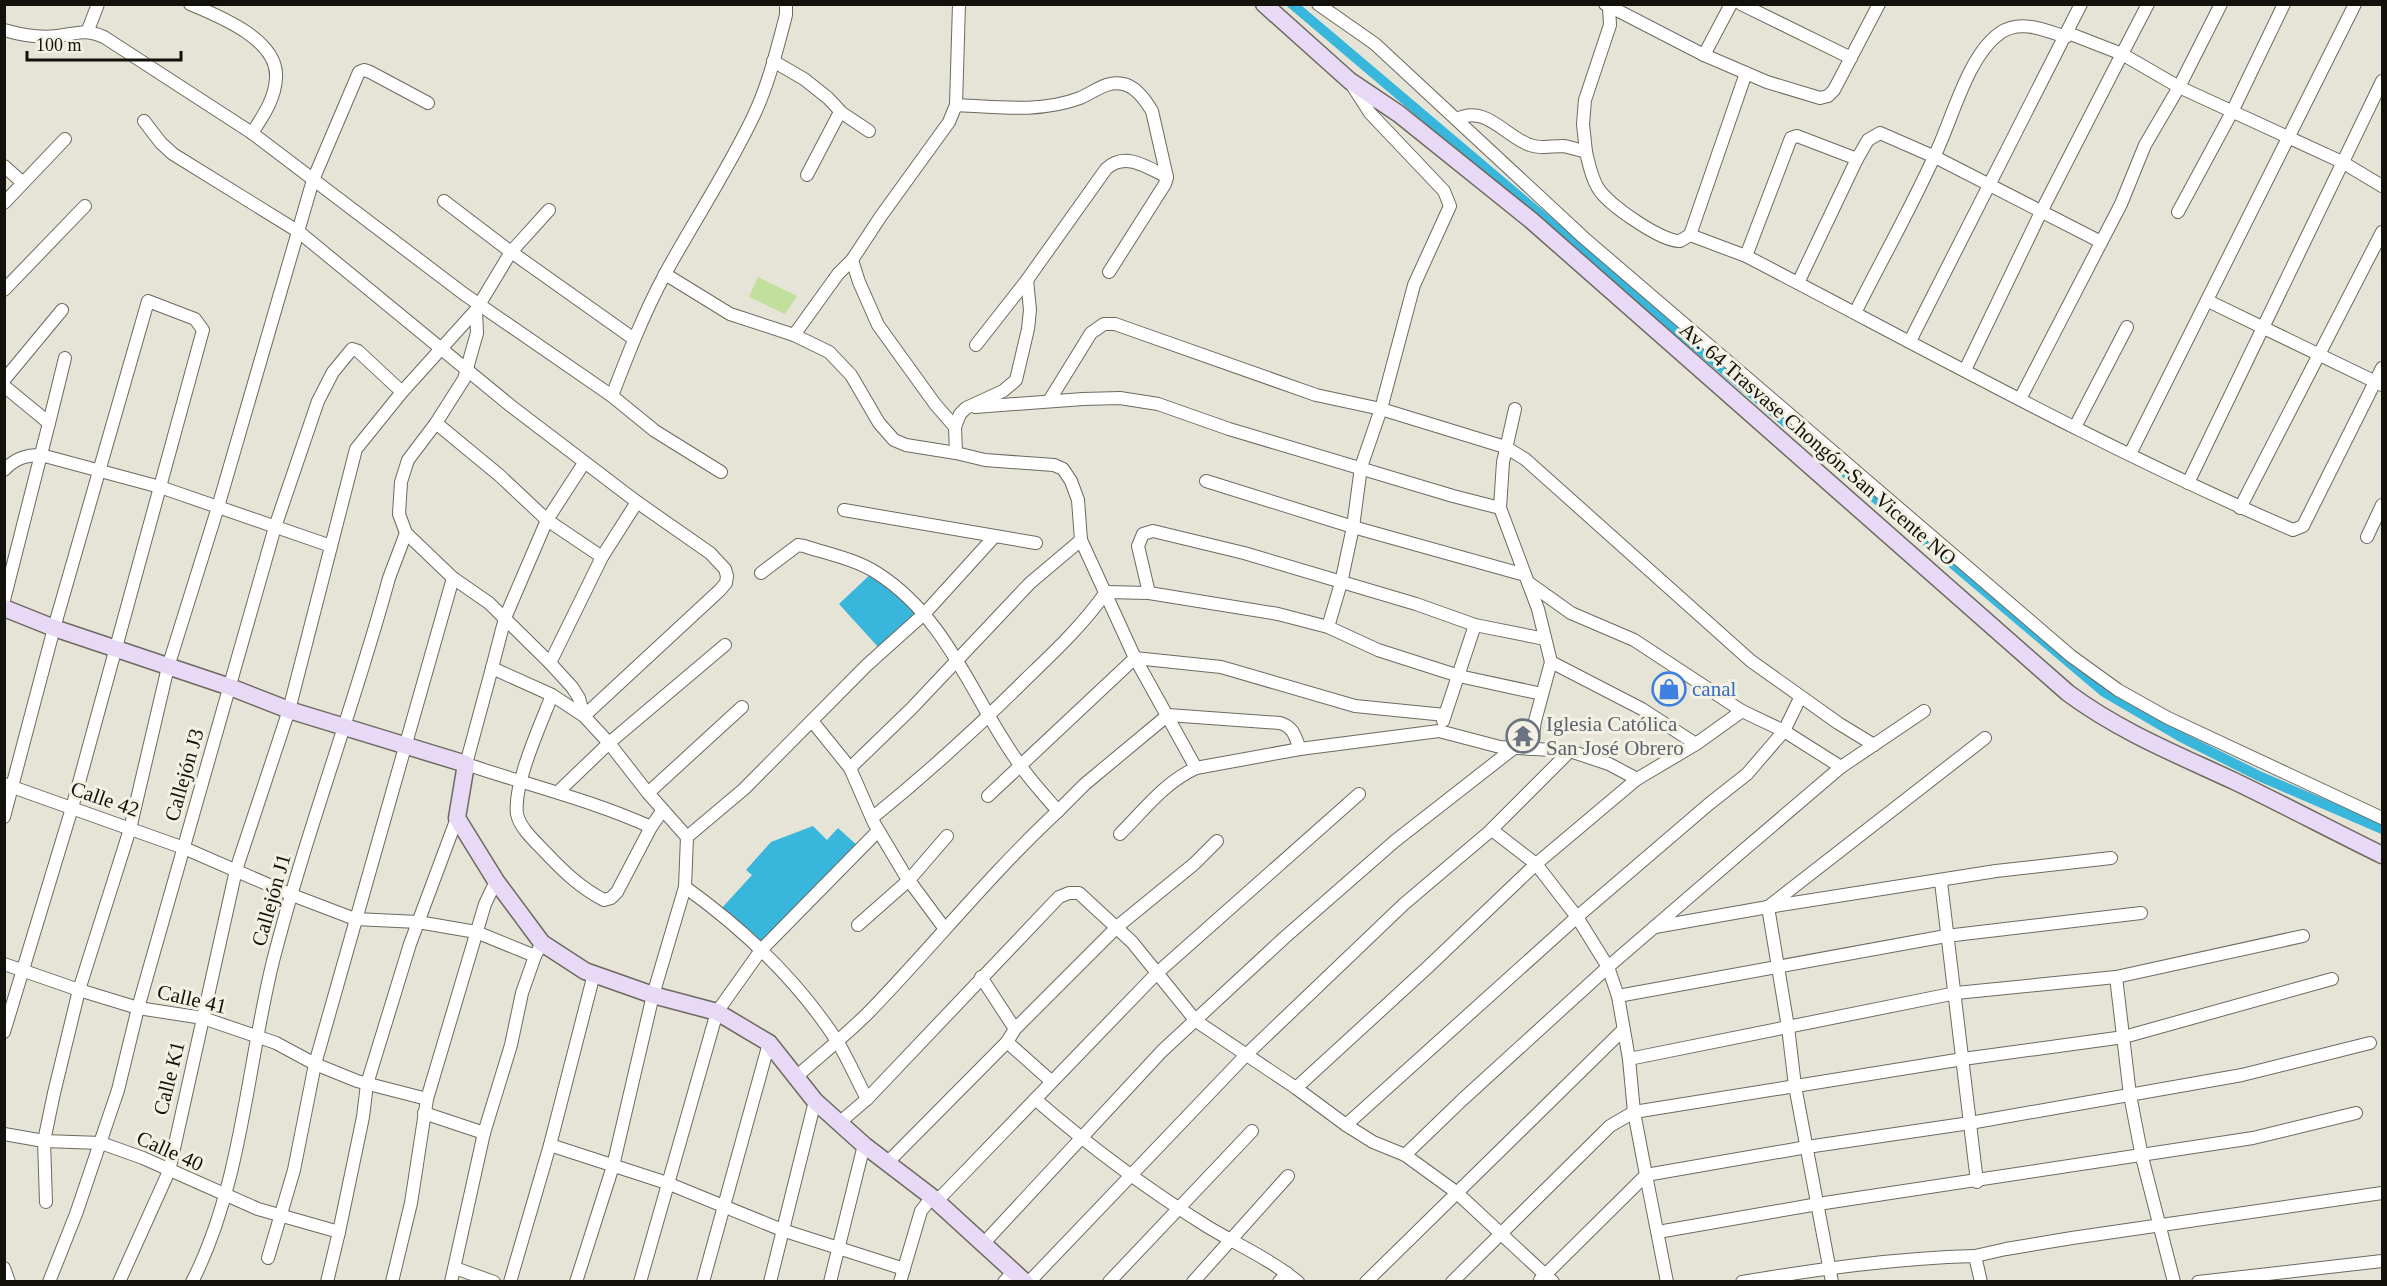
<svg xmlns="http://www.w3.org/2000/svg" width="2387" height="1286" font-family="Georgia,serif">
	<rect width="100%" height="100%" fill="#e6e3d7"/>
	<path fill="#c1df9d" d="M758,277L797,296L785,314L749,297Z"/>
	<g fill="#39b6db">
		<path d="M876,569L917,609L907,624L879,648L839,604Z"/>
		<path d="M813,826L827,840L838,828L859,847L761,946L720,910L752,875L746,870L771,842Z"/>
	</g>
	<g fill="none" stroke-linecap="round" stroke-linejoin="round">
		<path stroke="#39b6db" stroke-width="10" d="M1292,4L2104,692L2181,737L2259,776L2382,829"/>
		<defs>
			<g id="street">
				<path d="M190,4C219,16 279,40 276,78C275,99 263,116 252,133"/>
				<path d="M1318,4L1375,44L1584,238L2071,656L2118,690L2168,718L2382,818"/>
				<path d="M1605,4L1704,55L1767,82L1820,98L1828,96L1834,90L1879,4"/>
				<path d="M1741,4L1851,58"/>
				<path d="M4,30C21,35 40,38 57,36C79,34 83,28 104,37L252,133L464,294L612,396L655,431L721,472"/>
				<path d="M88,30L98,4"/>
				<path d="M2068,33L2122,54L2148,4"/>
				<path d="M1704,55L1731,4"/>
				<path d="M773,61L804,79L828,98L842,113L869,131"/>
				<path d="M956,105C996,107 1041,113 1080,98C1094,92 1107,80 1123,84C1135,86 1146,101 1152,111L1167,177L1165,184L1109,272"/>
				<path d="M1457,119C1485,104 1506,137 1530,145C1541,149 1551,146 1563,146C1570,147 1579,150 1586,152C1589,164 1591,177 1598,188C1607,204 1662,242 1680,241L1690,235L1746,73"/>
				<path d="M144,121L161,143L173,154L299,232L511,406L637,502L710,553L725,569L727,576L726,583L720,590L584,716L552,695L492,668L466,764C528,785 591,800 651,827L663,810"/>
				<path d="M1586,152L1583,124L1585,100L1610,25L1609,7"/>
				<path d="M4,166L23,183"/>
				<path d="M807,175L840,112"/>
				<path d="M444,201L507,249L634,339"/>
				<path d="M4,203L65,139"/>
				<path d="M2178,212L2232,112L2284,4"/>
				<path d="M1690,235L1746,256C1927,350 2106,450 2293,530L2303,526L2382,368"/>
				<path d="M1746,256L1791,138L1797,136L1857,159"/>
				<path d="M665,274L730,314L794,335L829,352L851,375L879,423L894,440L906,445L956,453"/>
				<path d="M1027,280L1030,310L1028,329L1016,380L1003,391L966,408L960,414L955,427L956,453L985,460L1054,465L1063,469L1071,481L1078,500L1081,540L1135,658L1221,667L1355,706L1445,715"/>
				<path d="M1798,283L1857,159L1868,140L1880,133L1935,157L2101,242"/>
				<path d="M4,290L85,206"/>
				<path d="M2208,301L2382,385"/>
				<path d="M476,310L477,333L464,379L436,423L408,460L401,482L399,514L406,533L453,578L489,603L550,663"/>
				<path d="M1855,313C1881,261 1910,210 1934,157C1952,121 1967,56 2000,33C2020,19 2045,30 2066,37"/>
				<path d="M794,335L838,274L852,260"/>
				<path d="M1910,341L2081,4"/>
				<path d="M976,345L1027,280L1106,169C1125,151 1147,167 1167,177"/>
				<path d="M1965,370L2042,210L2122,54L2179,87L2342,162L2382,186"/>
				<path d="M4,380L62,310"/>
				<path d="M4,386L49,423L4,600"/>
				<path d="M612,396C628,354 644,313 665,274C694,221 728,170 754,115C769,83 777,49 786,15V4"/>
				<path d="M2020,399L2121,204L2145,145L2179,87L2221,4"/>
				<path d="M1049,401L1091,333L1104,324H1115L1316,395L1381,409L1505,447L1525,459L1751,661L1838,723L1874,745"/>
				<path d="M975,407L1083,399L1120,398L1158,404L1229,429L1453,496L1500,508"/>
				<path d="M1515,409L1503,462L1500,508L1538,609L1551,662L1535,721L1531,749"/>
				<path d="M49,423L65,358"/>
				<path d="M436,423L499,475L547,520L602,557"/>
				<path d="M955,427L935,404L878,325L859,282L852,260L881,216L949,122L956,105L959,4"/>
				<path d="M2075,427L2127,327"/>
				<path d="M2130,454L2355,4"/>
				<path d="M4,470C16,458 26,455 41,455L160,487L331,546"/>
				<path d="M1206,481L1353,527L1525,575"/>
				<path d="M2188,483L2382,81"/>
				<path d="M637,502L602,557L550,663L572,687L579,698L584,716L609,743L648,793L687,837L744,789L867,665L925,613L994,537"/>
				<path d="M2240,508L2382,232"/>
				<path d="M844,510L1036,543"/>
				<path d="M2367,537L2382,505"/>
				<path d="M761,573L798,545L804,546C828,554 855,559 877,573C949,619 972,699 1020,765C1031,781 1045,796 1058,811L1085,784L1168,715L1280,723C1294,727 1295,737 1300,749"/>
				<path d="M1529,583L1571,613L1634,640L1742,711L1784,731L1841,767"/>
				<path d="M1149,593L1138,546L1143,534L1153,531L1244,553L1416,604L1475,625L1545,639"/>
				<path d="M1328,627L1341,583L1353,527L1361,467L1381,409L1414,285L1450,206L1444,191L1370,113L1352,85"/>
				<path d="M1551,662L1642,709L1696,744"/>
				<path d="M492,668L505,618L547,520L584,463"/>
				<path d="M552,695C541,724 513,784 517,814C520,829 537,843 547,854C565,873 581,888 604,900L611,898L617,892L651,827"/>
				<path d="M812,721L850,768L874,823L905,875L945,929"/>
				<path d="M1443,721L1475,625"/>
				<path d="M850,768L912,708L1030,583L1081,540"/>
				<path d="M4,784L184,848L292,895L355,919L418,922L476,932L535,956L542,943"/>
				<path d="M558,792L609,743L725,645"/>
				<path d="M648,793L742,707"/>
				<path d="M988,796L1135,658L1196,768"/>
				<path d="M4,817L54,628L148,301L195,319L203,330L72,808L4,1032"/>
				<path d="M872,818C925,775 976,729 1025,680C1054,652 1083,625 1106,592L1149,593L1278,614L1328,627L1378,650L1459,676L1542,694"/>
				<path d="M1492,830L1536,864L1577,917L1608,967L1618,996L1629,1059L1634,1112L1646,1175L1807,1147L1970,1123L2242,1075L2370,1043"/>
				<path d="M1120,834C1144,810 1165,782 1196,768L1300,749L1439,731L1500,747L1570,751L1609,764L1637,779"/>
				<path d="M1941,882L1977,1182"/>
				<path d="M685,887C742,928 798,981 837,1041C848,1059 857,1080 867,1099"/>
				<path d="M858,925L909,880L947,836"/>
				<path d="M1655,927L1768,907L1996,871L2111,858"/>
				<path d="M4,964L79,990L138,1008L203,1018L276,1043L315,1064L357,1081L427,1099"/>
				<path d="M981,977L1015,1029"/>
				<path d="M2116,977L2130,1095L2142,1157L2174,1282"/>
				<path d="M1618,996L1946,936L2141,913"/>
				<path d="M1007,1042L1051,1081"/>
				<path d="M1629,1059L1956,993L2116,977L2303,936"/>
				<path d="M797,1076C821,1055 846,1035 869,1012C933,946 990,874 1058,811"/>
				<path d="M1296,1088L1428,967L1536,864L1637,779L1696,744L1742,711"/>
				<path d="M1035,1099C1089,1146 1147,1189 1208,1227C1238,1245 1270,1259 1298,1282"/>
				<path d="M424,1113L484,1133"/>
				<path d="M839,1123L867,1099L1059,897L1069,893H1079L1132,942L1196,1021L1296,1088L1346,1125L1373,1142L1405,1155L1456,1192L1553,1282"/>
				<path d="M1346,1125L1577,917L1709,804L1747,774L1784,731L1800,698"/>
				<path d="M4,1134L44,1141L101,1143L143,1158L258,1209L339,1232L363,1117L367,1084L410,944L457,818"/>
				<path d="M550,1145L667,1183L782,1230L904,1269"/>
				<path d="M1405,1155L1462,1100L1608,967L1739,854L1841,767L1924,711"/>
				<path d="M887,1163L1007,1042L1015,1029L1118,926L1194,864L1217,841"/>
				<path d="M1646,1175L1667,1282"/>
				<path d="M46,1202L44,1141L54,1093L79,990L130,829L168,667L218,507L313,180L359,72L364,70L370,72L428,103"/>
				<path d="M936,1202L1156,974L1359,794"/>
				<path d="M1658,1232L1818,1204L2253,1138L2356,1113"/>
				<path d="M983,1244L1162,1051L1284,938L1395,841L1514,748"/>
				<path d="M1975,1256L2006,1249L2072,1238L2382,1193"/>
				<path d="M268,1258L294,1170L315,1064L453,578"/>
				<path d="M4,1268L9,1282"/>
				<path d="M455,1268L494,1282"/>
				<path d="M1540,1280L1646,1175"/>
				<path d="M49,1282L76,1214L118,1090L138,1008L275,527L318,401L333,372L352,349L358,351L402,392"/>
				<path d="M119,1282L169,1171L236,870L289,710L356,449L402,392L476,310L511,252L549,210"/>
				<path d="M192,1282C242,1184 247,1066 273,961C306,832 354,707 389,578L406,533"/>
				<path d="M327,1282L339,1232"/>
				<path d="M392,1282L411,1203L427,1099L485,904L496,881"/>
				<path d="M451,1282L484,1133L511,1045L522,993L535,956"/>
				<path d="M510,1282L550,1145L594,974"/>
				<path d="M576,1282L613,1166L653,995L685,887L687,837"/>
				<path d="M640,1282L717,1012L761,950L878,831"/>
				<path d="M703,1282L769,1043"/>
				<path d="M770,1282L815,1101"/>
				<path d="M830,1282L864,1145"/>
				<path d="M900,1282L921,1211L932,1197"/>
				<path d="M1004,1282L1014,1271"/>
				<path d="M1029,1282L1246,1055L1404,904L1489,832L1570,751"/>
				<path d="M1109,1282L1252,1131"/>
				<path d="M1193,1282L1288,1176"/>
				<path d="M1279,1282L1287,1273"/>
				<path d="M1366,1282L1623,1030"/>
				<path d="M1452,1282L1610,1126L1634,1112L1963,1059L2124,1037L2332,979"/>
				<path d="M1742,1282C1819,1269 1896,1258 1975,1256L1981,1282"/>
				<path d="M1832,1282L1795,1086L1788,1027L1768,907L1985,738"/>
				<path d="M2198,1282L2382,1261"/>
			</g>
			<g id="secondary">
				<path d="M1264,4L1350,81L1399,114L1532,221L2068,693C2119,731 2176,754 2234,781C2284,805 2333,831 2382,855"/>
				<path d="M4,608L54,628L230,687L289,710L466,764L457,818L496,881L542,943L585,971L653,995L717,1012L769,1043L815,1101L864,1145L932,1197L1025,1282"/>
			</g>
		</defs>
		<use href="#street" stroke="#6c6a5f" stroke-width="14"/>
		<use href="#secondary" stroke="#6c6a5f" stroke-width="19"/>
		<use href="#street" stroke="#fff" stroke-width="12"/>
		<use href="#secondary" stroke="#e8daf7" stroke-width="16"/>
	</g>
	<defs>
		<symbol id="shop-ring" viewBox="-11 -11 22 22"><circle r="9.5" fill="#f3f1e4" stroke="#3f7fe0" stroke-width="1.5"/><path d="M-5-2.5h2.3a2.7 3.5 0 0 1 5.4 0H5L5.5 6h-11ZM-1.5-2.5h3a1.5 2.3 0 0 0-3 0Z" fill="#3f7fe0"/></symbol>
		<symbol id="temple-ring" viewBox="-11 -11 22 22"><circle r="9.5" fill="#f3f1e4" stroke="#6b7280" stroke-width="1.5"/><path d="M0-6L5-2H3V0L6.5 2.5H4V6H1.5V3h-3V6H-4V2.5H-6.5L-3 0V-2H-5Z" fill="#6b7280"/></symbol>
	</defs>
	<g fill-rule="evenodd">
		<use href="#shop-ring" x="1650" y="670" width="38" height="38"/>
		<use href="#temple-ring" x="1504" y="717" width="38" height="38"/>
	</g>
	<g text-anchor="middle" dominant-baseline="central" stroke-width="6" stroke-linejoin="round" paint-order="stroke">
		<g font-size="21" fill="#12110c" stroke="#f3f1e4">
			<text transform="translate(1818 444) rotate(41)">Av. 64 Trasvase Chongón-San Vicente NO</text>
			<text transform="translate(184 775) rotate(-74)">Callejón J3</text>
			<text transform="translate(105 799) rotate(19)">Calle 42</text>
			<text transform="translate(271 900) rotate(-74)">Callejón J1</text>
			<text transform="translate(192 999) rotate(13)">Calle 41</text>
			<text transform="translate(169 1078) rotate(-76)">Calle K1</text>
			<text transform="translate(170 1151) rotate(24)">Calle 40</text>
		</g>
		<g font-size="21" fill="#366cbe" stroke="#f3f1e4" text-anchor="start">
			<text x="1692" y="689">canal</text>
		</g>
		<g font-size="21" fill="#5b616d" stroke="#f3f1e4" text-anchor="start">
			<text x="1546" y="724">Iglesia Católica<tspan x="1546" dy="24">San José Obrero</tspan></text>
		</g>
	</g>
	<rect width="2387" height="1286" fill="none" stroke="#12110c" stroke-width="12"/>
	<path d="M27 51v9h154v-9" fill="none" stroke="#12110c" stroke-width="3"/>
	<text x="36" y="51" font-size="18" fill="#12110c" stroke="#f3f1e4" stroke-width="4.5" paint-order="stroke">100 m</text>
</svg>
